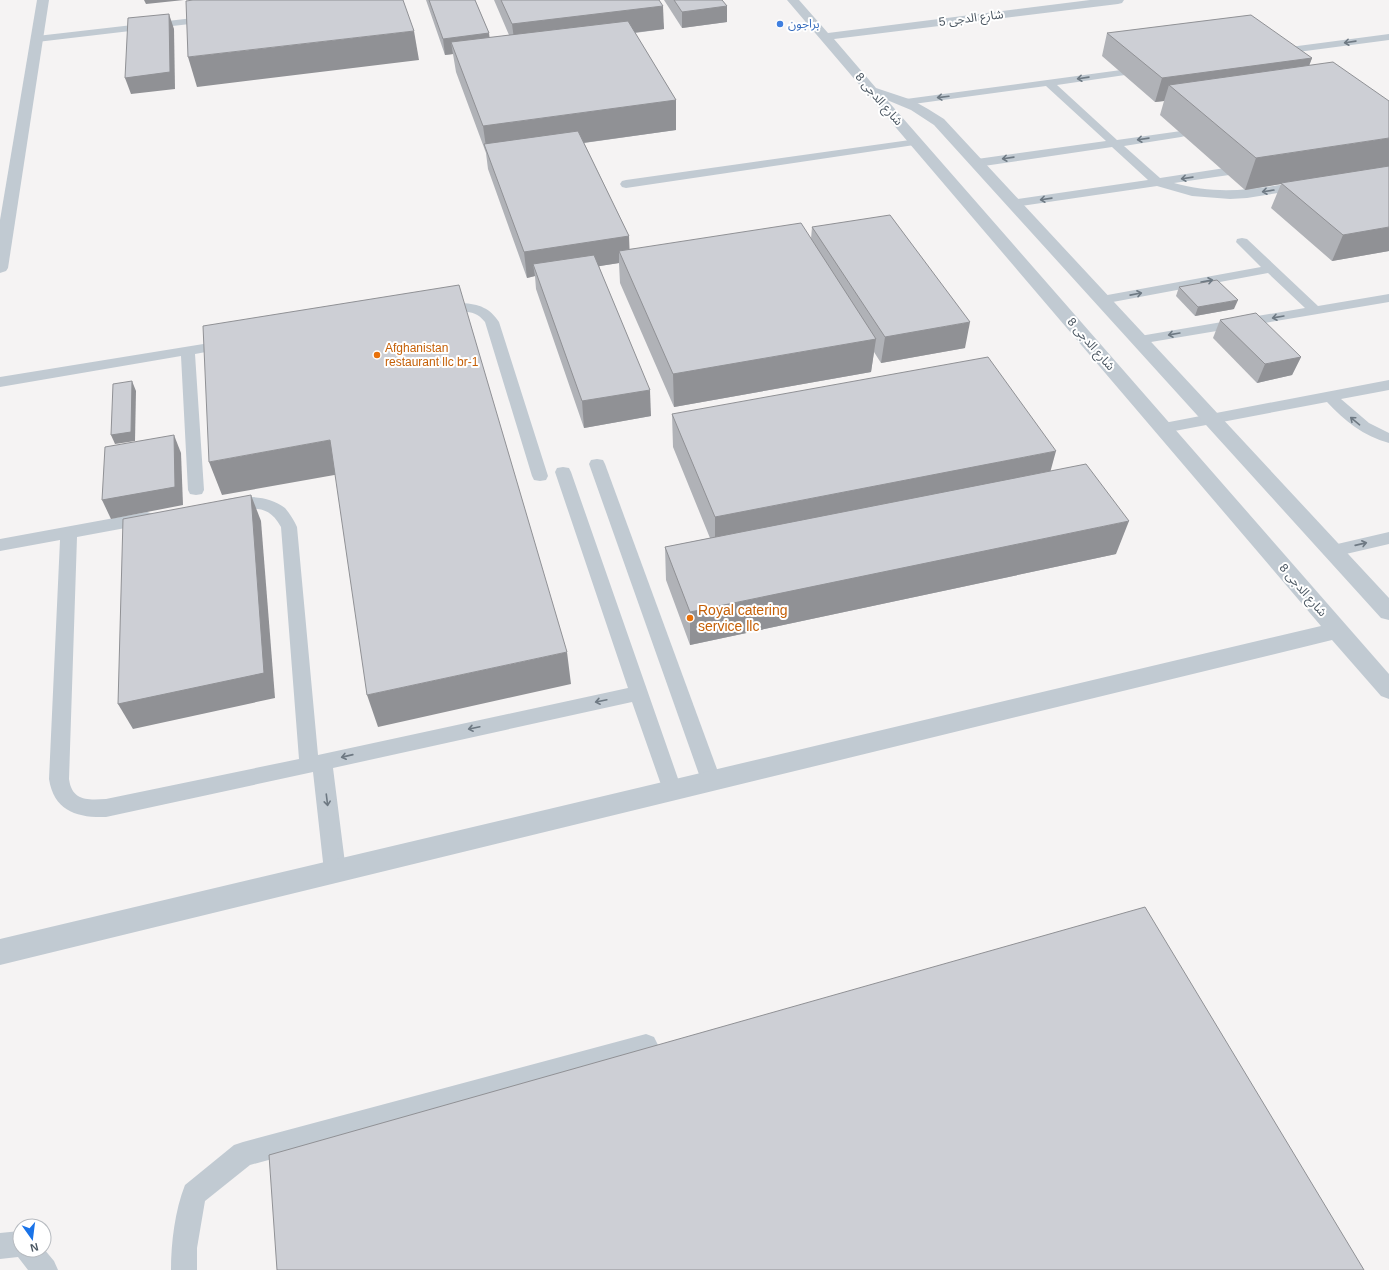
<svg xmlns="http://www.w3.org/2000/svg" width="1389" height="1270" font-family="Arial,'Noto Sans Arabic',sans-serif">
	<rect width="100%" height="100%" fill="#f5f3f3"/>
	<g fill="none" stroke-linecap="round" stroke-linejoin="round">
		<g fill="#c1cad2" fill-rule="evenodd">
			<path d="M211,16L216,19L215,21L37,42L32,39L37,36Z"/>
			<path d="M1389,34V40L1275,55L1270,52L1275,49Z"/>
			<path d="M1121,70L1126,73L1125,75L1057,85L1117,140L1181,131L1185,132L1187,134L1185,136L1181,137L1124,146L1160,178L1225,168L1229,169L1231,172L1229,175L1174,183C1219,196 1258,189 1303,181L1307,182L1309,185L1307,188L1303,189L1247,198L1230,199L1192,196L1157,186L1014,207L1010,206L1008,203L1010,200L1148,180L1112,147L977,167L973,166L971,163L973,160L977,159L1106,141L1046,86L906,105L900,102L906,99Z"/>
			<path d="M917,139L921,140L923,142L921,144L626,188L622,187L620,184L622,181L626,180Z"/>
			<path d="M1242,238L1247,239L1318,306L1389,294V302L1139,344L1134,343L1132,340L1134,337L1305,308L1268,273L1102,304L1097,303L1095,300L1097,297L1102,296L1261,267L1236,242L1237,239Z"/>
			<path d="M462,303C479,304 490,308 499,322L548,476L546,480L540,481L534,480L532,476L485,322C471,304 454,316 436,312L434,309L436,306Z"/>
			<path d="M228,340L233,341L235,344L233,347L195,354L204,490L202,494L196,495L190,494L188,490L181,356L0,387V377Z"/>
			<path d="M1389,380V390L1341,399L1369,423L1389,433V443C1363,436 1345,421 1327,402L1164,433L1159,431L1156,428L1159,425L1164,423Z"/>
			<path d="M597,459L603,460L605,464L721,780L718,786L711,788L704,786L701,780L589,464L591,460Z"/>
			<path d="M563,467L569,468L571,472L682,790L679,796L672,798L665,796L632,702L333,768L346,871L342,878L335,880L328,878L324,871L313,772L106,817C77,818 54,811 49,779L60,540L0,551V539L147,512L153,514L155,518L153,522L147,524L77,537L69,779C72,801 87,800 106,799L299,759L281,527C265,498 246,514 223,508L221,504L223,500C242,495 269,495 285,508C290,514 294,520 297,527L318,755L628,688L555,472L557,468Z"/>
			<path d="M1389,532V544L1333,557L1327,555L1325,551L1327,547L1333,545Z"/>
			<path d="M646,1034L654,1037L658,1045L654,1053L646,1056L250,1165L205,1201L197,1248V1270H171C171,1243 175,1210 185,1185L234,1145L243,1142Z"/>
			<path d="M20,1231V1250H44V1249L54,1261L58,1270H28L18,1257L0,1259V1233Z"/>
		</g>
		<g fill="#c1cad2" fill-rule="evenodd">
			<path d="M37,0H49L8,268L6,271L0,273V220Z"/>
			<path d="M787,0H799L828,33L1090,0H1124L1122,3L1118,4L834,39L876,88L912,100L928,109L944,119L1389,598V620L1381,618L934,125L911,110L887,100L1389,674V699L1381,696L1332,640L0,965V939L1321,626Z"/>
		</g>
	</g>
	<g fill="#b0b2b7">
		<path d="M426,0H475L489,33V38L509,35L494,0H659L664,29L635,33L676,100V130L584,143L629,236V249L811,239L812,227L965,348L881,363L874,352L871,372L674,407L620,283L619,263L599,266L651,416L584,428L536,289L535,276L527,278L488,169L486,153L456,72L453,54L445,55Z"/>
		<path d="M664,0H722L727,6V22L682,28Z"/>
		<path d="M1107,33L1312,58L1309,66L1389,251L1332,261L1271,208L1281,184L1245,190L1160,115L1164,101L1155,102L1102,56Z"/>
		<path d="M1179,287L1234,309L1195,316L1176,296Z"/>
		<path d="M1220,320L1301,357L1292,375L1257,383L1213,338Z"/>
		<path d="M672,414L1050,471L1116,554L690,645L666,580L665,547L710,538L673,447Z"/>
	</g>
	<g fill="#909195">
		<path d="M144,0H184L146,4Z"/>
		<path d="M663,6L664,29L515,47L512,24Z"/>
		<path d="M727,6V22L682,28V12Z"/>
		<path d="M169,14L174,29L175,89L131,94L125,78Z"/>
		<path d="M414,31L419,60L197,87L188,57Z"/>
		<path d="M489,33L491,49L451,42L453,54L445,55L443,39Z"/>
		<path d="M1312,58L1303,81L1169,85L1164,101L1155,102L1162,78Z"/>
		<path d="M676,100V130L489,156L486,147L483,126Z"/>
		<path d="M1389,138V167L1281,183V184L1245,190L1256,158Z"/>
		<path d="M1389,227V251L1332,261L1343,235Z"/>
		<path d="M629,236L630,261L619,251V263L538,276L533,264L535,276L527,278L524,252Z"/>
		<path d="M1238,300L1234,309L1195,316L1198,307Z"/>
		<path d="M970,322L965,348L881,363L885,337Z"/>
		<path d="M876,339L871,372L674,407L673,374Z"/>
		<path d="M1301,357L1292,375L1257,383L1265,364Z"/>
		<path d="M132,381L136,391L135,441L115,444L111,435Z"/>
		<path d="M650,390L651,416L584,428L582,401Z"/>
		<path d="M174,435L181,453L183,505L111,519L102,500Z"/>
		<path d="M330,440L340,474L222,495L209,462Z"/>
		<path d="M1056,451L1047,484L715,550V517Z"/>
		<path d="M251,495L261,521L275,698L133,729L118,704Z"/>
		<path d="M1129,521L1116,554L690,645V612Z"/>
		<path d="M567,652L571,684L378,727L367,695Z"/>
	</g>
	<g fill="#cdcfd5" stroke="#909195">
		<path d="M193,0H403L414,31L188,57L186,1Z"/>
		<path d="M429,0H475L489,33L443,39Z"/>
		<path d="M501,0H659L663,6L512,24Z"/>
		<path d="M674,0H722L727,6L682,12Z"/>
		<path d="M169,14L170,72L125,78L128,18Z"/>
		<path d="M1251,15L1312,58L1162,78L1107,33Z"/>
		<path d="M628,21L676,100L483,126L451,42Z"/>
		<path d="M1333,62L1389,101V138L1256,158L1169,85Z"/>
		<path d="M578,131L629,236L524,252L484,144Z"/>
		<path d="M1389,166V227L1343,235L1281,183Z"/>
		<path d="M890,215L970,322L885,337L812,227Z"/>
		<path d="M801,223L876,339L673,374L619,251Z"/>
		<path d="M594,255L650,390L582,401L533,264Z"/>
		<path d="M1217,280L1238,300L1198,307L1179,287Z"/>
		<path d="M459,285L567,652L367,695L330,440L209,462L203,326Z"/>
		<path d="M1256,313L1301,357L1265,364L1220,320Z"/>
		<path d="M988,357L1056,451L715,517L672,414Z"/>
		<path d="M132,381L131,432L111,435L113,384Z"/>
		<path d="M174,435L175,487L102,500L105,447Z"/>
		<path d="M1086,464L1129,521L690,612L665,547Z"/>
		<path d="M251,495L264,673L118,704L123,519Z"/>
		<path d="M1145,907L1364,1270H277L269,1155Z"/>
	</g>
	<defs><path id="oneway-shaft" d="M-6 0H5M1.5-3L5.5 0L1.5 3" fill="none" stroke-width="1.6" stroke-linecap="round" stroke-linejoin="round"/></defs>
	<g stroke="#6e7983">
		<use href="#oneway-shaft" transform="translate(1350 42) rotate(172)"/>
		<use href="#oneway-shaft" transform="translate(1083 78) rotate(172)"/>
		<use href="#oneway-shaft" transform="translate(943 97) rotate(173)"/>
		<use href="#oneway-shaft" transform="translate(1143 139) rotate(172)"/>
		<use href="#oneway-shaft" transform="translate(1008 158) rotate(172)"/>
		<use href="#oneway-shaft" transform="translate(1187 178) rotate(172)"/>
		<use href="#oneway-shaft" transform="translate(1268 191) rotate(171)"/>
		<use href="#oneway-shaft" transform="translate(1046 199) rotate(172)"/>
		<use href="#oneway-shaft" transform="translate(1207 281) rotate(-10)"/>
		<use href="#oneway-shaft" transform="translate(1136 294) rotate(-11)"/>
		<use href="#oneway-shaft" transform="translate(1278 317) rotate(170)"/>
		<use href="#oneway-shaft" transform="translate(1174 334) rotate(170)"/>
		<use href="#oneway-shaft" transform="translate(1355 421) rotate(-140)"/>
		<use href="#oneway-shaft" transform="translate(1361 544) rotate(-13)"/>
		<use href="#oneway-shaft" transform="translate(601 701) rotate(168)"/>
		<use href="#oneway-shaft" transform="translate(474 728) rotate(168)"/>
		<use href="#oneway-shaft" transform="translate(347 756) rotate(167)"/>
		<use href="#oneway-shaft" transform="translate(327 800) rotate(83)"/>
	</g>
	<circle fill="#3f7fe0" stroke="#fff" stroke-width="1.5" cx="780" cy="24" r="4"/>
	<g fill="#e8710a" stroke="#fff" stroke-width="1.5">
		<circle cx="377" cy="355" r="4"/>
		<circle cx="690" cy="618" r="4"/>
	</g>
	<g text-anchor="middle" dominant-baseline="central" stroke-width="4" stroke-linejoin="round" paint-order="stroke">
		<g font-size="12" fill="#4a5661" stroke="#fff">
			<text transform="translate(971 18) rotate(-7)">شارع الدجى 5</text>
			<text transform="translate(879 99) rotate(49)">شارع الدجى 8</text>
			<text transform="translate(1091 344) rotate(49)">شارع الدجى 8</text>
			<text transform="translate(1303 590) rotate(49)">شارع الدجى 8</text>
		</g>
		<g font-size="12" fill="#366cbe" stroke="#fff" text-anchor="start">
			<text x="788" y="24">براجون</text>
		</g>
		<g font-size="12" fill="#c56008" stroke="#fff" text-anchor="start">
			<text x="385" y="348">Afghanistan<tspan x="385" dy="14">restaurant llc br-1</tspan></text>
		</g>
		<g font-size="14" fill="#c56008" stroke="#fff" text-anchor="start">
			<text x="698" y="610">Royal catering<tspan x="698" dy="16">service llc</tspan></text>
		</g>
	</g>
	<g transform="translate(32 1238) rotate(166)"><circle r="19" fill="#ffffff" stroke="#b7bbc0"/>
	<path d="M0-3L7 15L0 10L-7 15Z" fill="#1a73e8"/>
	<text y="-6" font-size="11" font-weight="bold" text-anchor="middle" fill="#4a5661">N</text>
	</g>
</svg>
